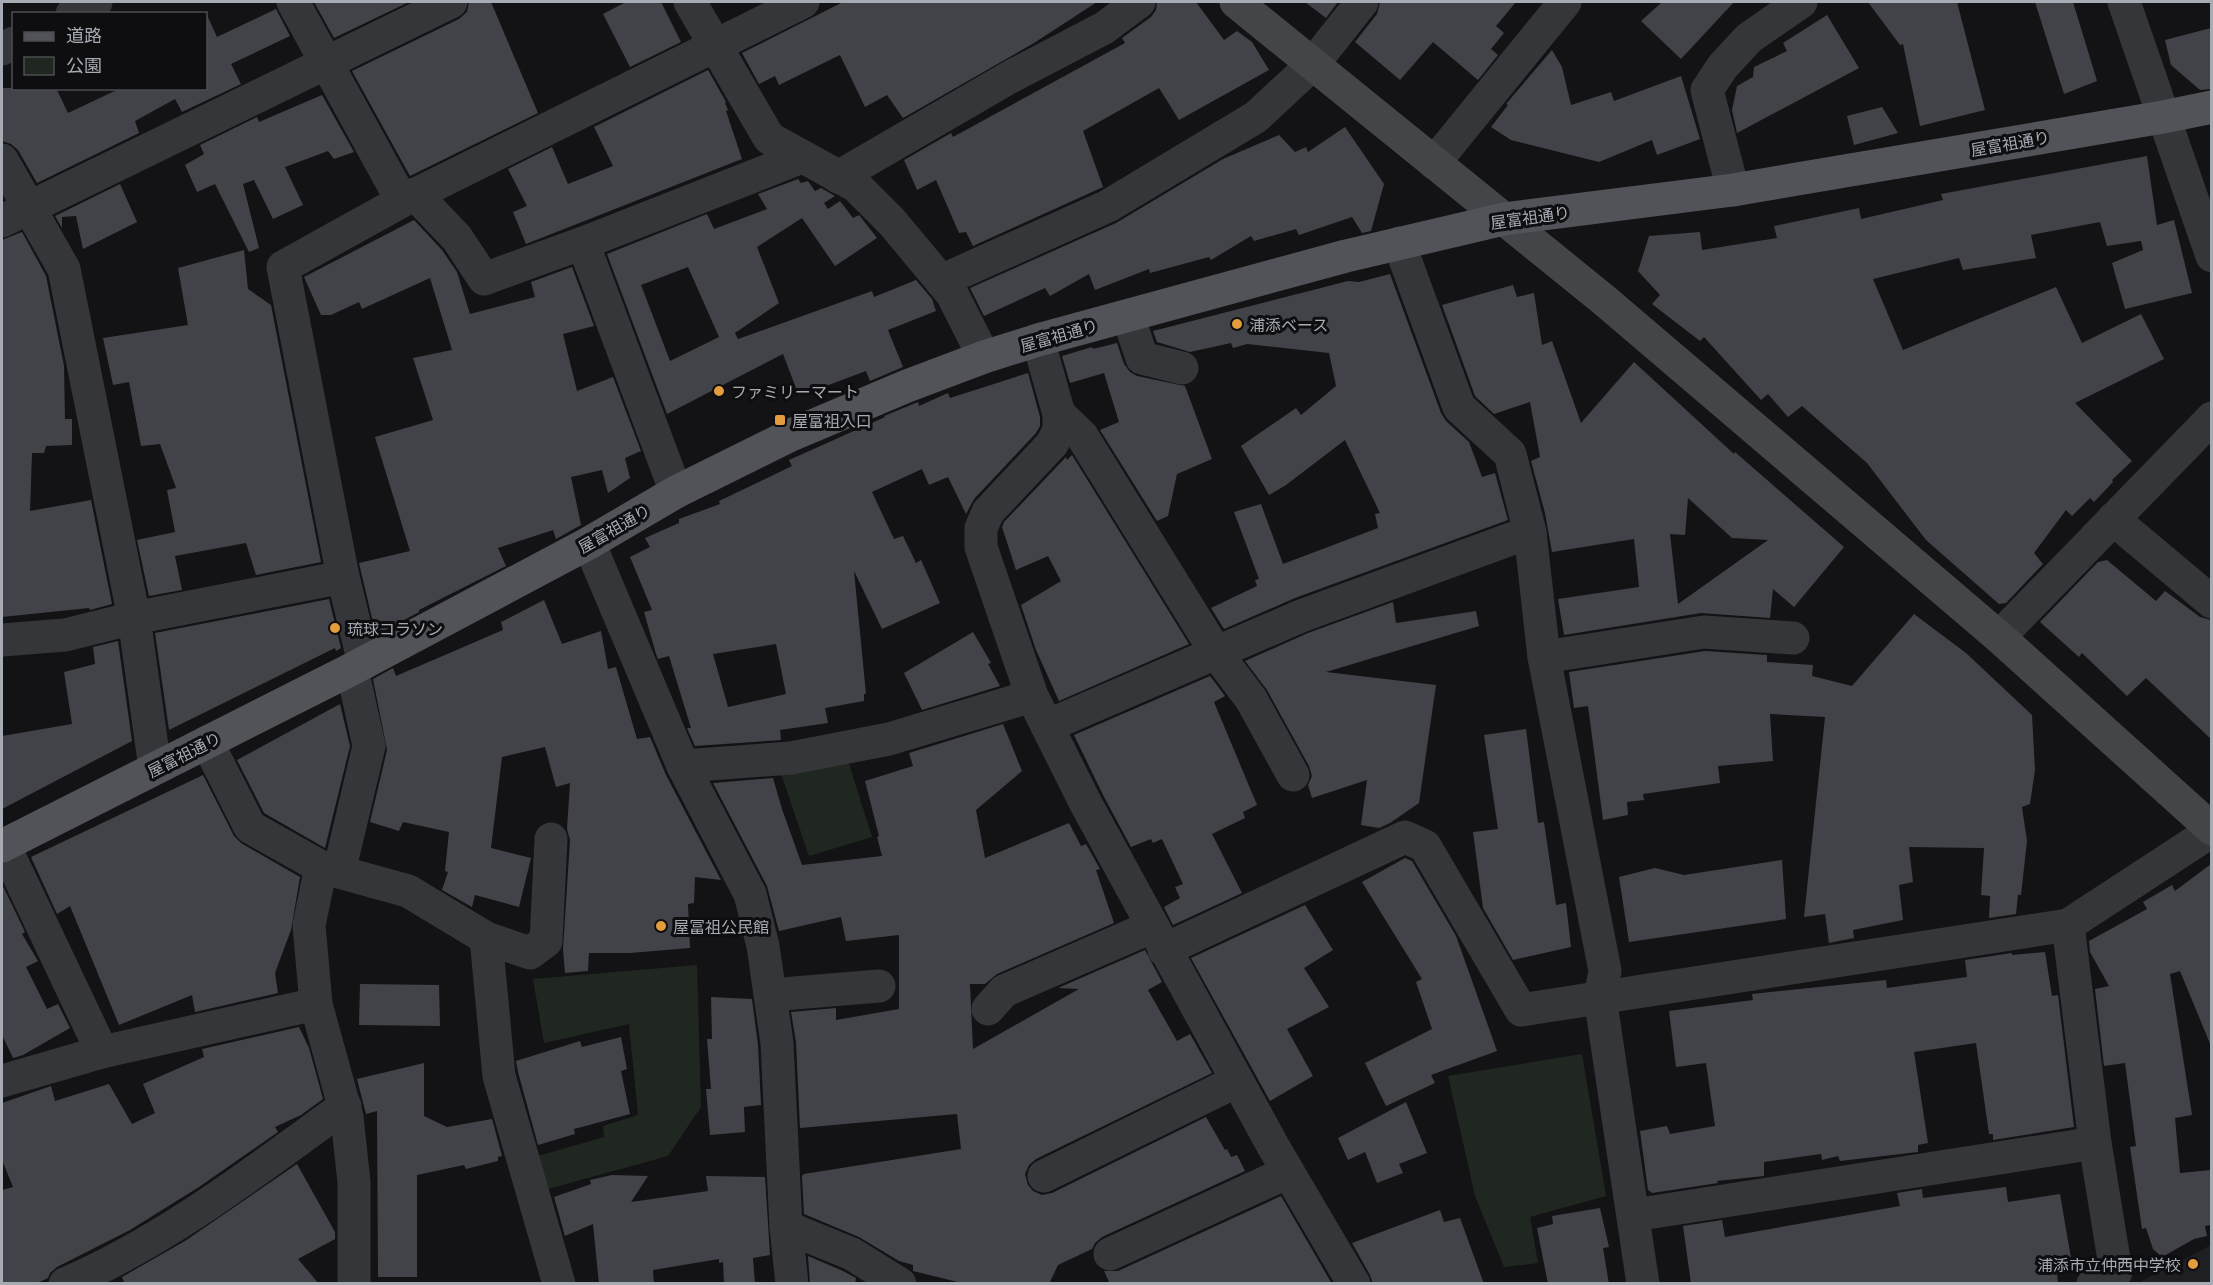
<svg xmlns="http://www.w3.org/2000/svg" width="2213" height="1285" font-family="Barlow,'Noto Sans JP',sans-serif">
	<rect width="100%" height="100%" fill="#131315"/>
	<path fill="#1f1f22" d="M2211,1245V1283H2138Z"/>
	<g fill="#202720">
		<path d="M846,754L872,837L809,856L779,768Z"/>
		<path d="M697,965L701,1107L668,1156L548,1189L538,1156L604,1137L603,1126L638,1115L629,1024L544,1043L533,979Z"/>
		<path d="M1582,1054L1606,1196L1530,1217L1538,1263L1504,1267L1475,1196L1448,1076Z"/>
	</g>
	<g fill="#424348" fill-rule="evenodd">
		<path d="M314,2H409L334,38Z"/>
		<path d="M469,2H491L538,113L410,176L352,71L459,19L467,12Z"/>
		<path d="M626,2H661L681,42L630,67L603,14Z"/>
		<path d="M843,2H1097L1034,43L903,118L887,95L865,107L840,55L779,85L775,76L759,84L742,53Z"/>
		<path d="M1157,2H1196L1224,40L1237,31L1252,42L1269,70L1179,120L1159,88L1083,131L1103,187L973,246L966,232L959,233L936,180L917,190L904,160L951,133L953,137L1125,43L1122,38L1151,17L1156,10Z"/>
		<path d="M1305,2H1338L1326,18Z"/>
		<path d="M1380,2H1516L1496,26L1504,33L1491,49L1498,55L1478,80L1433,42L1400,80L1355,42L1377,14Z"/>
		<path d="M1662,2H1734L1681,59L1641,21Z"/>
		<path d="M1868,2H1957L1985,110L1920,126L1903,44L1900,45Z"/>
		<path d="M2035,2H2073L2097,81L2064,94Z"/>
		<path d="M276,9L290,36L231,64L241,84L182,112L175,99L135,121L139,133L37,183L18,150L11,144L2,141V88H56L68,113L121,88H206V13L217,37Z"/>
		<path d="M1827,15L1859,68L1737,133L1732,110L1737,86L1753,77L1754,67L1787,51L1783,43Z"/>
		<path d="M2211,28V89L2200,90L2171,65L2165,40Z"/>
		<path d="M1552,50L1562,67L1571,105L1611,92L1614,101L1681,76L1700,139L1657,155L1652,140L1599,162L1511,140L1491,127L1508,105L1506,104Z"/>
		<path d="M708,70L726,102L725,103L728,110L726,111L742,159L526,244L513,212L527,206L508,169L552,147L568,184L613,166L594,127Z"/>
		<path d="M322,95L354,152L334,159L328,151L285,167L303,205L273,219L254,180L243,184L259,248L249,252L215,184L197,192L185,165L204,154L200,145L257,117L259,122Z"/>
		<path d="M1882,107L1898,133L1854,145L1847,116Z"/>
		<path d="M1345,127L1384,184L1371,231L1362,233L1352,217L1299,235L1296,229L1254,241L1251,236L1211,260L1209,257L1150,273L1149,269L1095,290L1089,274L1050,296L1045,288L984,316L970,288L1116,223L1223,159L1279,135L1295,152L1306,147L1308,152Z"/>
		<path d="M2147,156L2157,225L2174,220L2192,293L2125,309L2112,263L2143,250L2141,241L2107,246L2100,222L2031,235L2036,258L1963,270L1959,258L1873,279L1903,350L2056,287L2082,343L2141,314L2164,359L2075,403L2132,461L2112,480L2113,482L2094,502L2090,498L2072,516L2066,510L2034,553L2043,564L2006,603L1999,604L1926,540L1867,463L1802,406L1788,417L1768,394L1761,400L1704,337L1700,341L1652,304L1660,295L1638,271L1649,236L1700,232L1702,250L1777,238L1774,226L1859,208L1861,219L1943,200L1941,194Z"/>
		<path d="M798,179L801,183L808,181L815,191L821,188L835,196L824,203L828,209L840,201L853,218L859,215L877,238L835,266L802,218L757,247L779,303L735,333L738,339L872,291L874,297L916,280L932,299L936,311L888,330L903,367L870,381L866,371L799,396L783,354L667,414L607,254L707,214L714,229L767,209L758,194ZM688,267L719,337L670,361L641,285Z"/>
		<path d="M120,184L137,222L83,249L76,216L62,217V228L55,216Z"/>
		<path d="M414,220L442,250L457,272L470,314L535,297L531,282L572,267L594,326L563,334L577,391L613,377L641,451L625,458L630,478L608,493L602,470L571,477L581,525L556,539L553,530L498,548L506,566L419,610V612L376,635L359,563L410,551L375,437L433,420L413,358L452,350L430,278L362,309L359,302L331,315H321L304,277Z"/>
		<path d="M22,232L46,276L64,366L65,419H72V445L46,446L44,453H32L30,511L91,500L112,604L90,610L89,608L2,617V240Z"/>
		<path d="M244,250L248,289L271,305L321,562L256,575L246,543L175,556L182,590L149,596L137,540L175,532L167,490L176,488L160,444L141,446L129,382L113,385L103,338L188,325L178,268Z"/>
		<path d="M1390,274L1441,413L1446,421L1469,442L1482,477L1495,473L1508,520L1295,598L1224,629L1211,608L1257,586L1255,580L1259,579L1234,512L1261,504L1283,564L1378,528L1375,514L1380,513L1345,440L1286,485L1269,495L1241,446L1296,408L1301,415L1336,386L1329,353L1247,344L1233,348L1231,343L1190,352L1157,342L1153,331L1348,281L1359,282Z"/>
		<path d="M1513,285L1517,297L1534,293L1542,345L1552,341L1581,423L1634,362L1734,454L1735,452L1844,547L1794,607L1773,589L1770,618L1701,613L1564,635L1558,599L1639,587L1634,539L1552,552L1545,513L1531,461L1540,457L1530,402L1494,414L1475,396L1442,305ZM1688,498L1732,538L1768,540L1678,604L1670,534L1685,535Z"/>
		<path d="M1117,343L1124,364L1130,372L1137,376L1185,386L1212,459L1177,474L1168,516L1157,521L1100,430L1119,422L1104,373L1070,383L1062,356L1092,347L1093,349Z"/>
		<path d="M1028,373L1040,417V426L1036,433L974,499L966,514L948,477L929,485L922,469L872,492L894,539L903,536L916,563L921,560L940,603L882,629L854,571L866,694H864V701L825,708L828,723L780,730L781,740L695,746L687,728H691L669,656L658,659L656,654L644,612L652,610L630,557L650,547L645,538L679,523V519L720,504L719,501L792,466L789,460L885,417L884,416L918,402L919,406L948,393L950,398ZM776,644L786,694L728,707L713,654Z"/>
		<path d="M1072,455L1189,644L1059,701L1036,650L1021,605L1061,581L1048,556L1016,570L1002,527L1004,522L1066,457L1067,460Z"/>
		<path d="M2107,560L2156,601L2165,591L2200,617L2211,620V739L2146,678L2127,696L2082,653L2079,657L2040,622L2098,562Z"/>
		<path d="M329,599L341,648L336,651L335,648L169,730L155,633Z"/>
		<path d="M544,600L562,644L601,631L608,669L616,667L637,739L650,737L666,775L721,880L695,877L694,903L688,904L690,948L630,953H589L588,971L565,973L563,949L570,840L567,829L570,783L556,787L545,747L502,757L491,848L531,858L519,907L475,895L472,907L442,890L448,872L445,871L449,832L403,822L399,831L370,822L387,750L373,679L393,668L396,676L503,630L501,622Z"/>
		<path d="M1393,602L1396,623L1476,611L1479,626L1326,672L1436,685L1419,803L1390,823L1379,828L1361,825L1367,780L1312,798L1308,785L1312,776L1309,766L1267,690L1245,661L1308,633Z"/>
		<path d="M1914,614L1966,653L2032,715L2035,770L2030,804L2022,807L2027,841L2021,895H2018L2016,914L1989,918L1990,896L1981,895L1984,848L1909,847L1913,882L1899,885L1903,920L1853,930L1854,938L1829,943L1825,914L1804,917L1825,717L1770,714L1773,761L1718,766L1720,783L1643,794L1644,800L1627,802L1628,815L1603,820L1588,706L1574,708L1569,672L1705,651L1767,655V662L1813,665L1812,676L1852,686Z"/>
		<path d="M973,632L991,663L988,664L1000,686L922,710L904,673Z"/>
		<path d="M118,641L132,741L2,809V736L72,724L64,672L95,664L93,647Z"/>
		<path d="M1210,676L1225,696L1214,702L1257,805L1243,812L1245,818L1212,834L1242,893L1173,925L1164,907L1180,898L1175,887L1183,884L1162,839L1153,843L1151,839L1131,847L1103,795L1074,735Z"/>
		<path d="M340,704L350,746L325,848L264,813L237,760Z"/>
		<path d="M1003,724L1022,771L976,810L985,858L1069,823L1081,846L1086,844L1100,869L1096,870L1114,923L997,974L985,984H970L973,1049L1079,989L1058,988L1145,950L1162,982L1148,990L1177,1041L1190,1034L1212,1073L1036,1159L1029,1165L1025,1174L1028,1185L1033,1191L1042,1195L1052,1193L1206,1117L1225,1150L1227,1149L1231,1157L1237,1155L1245,1171L1102,1237L1095,1243L1092,1249L1058,1265L1049,1284H966L913,1271V1265L899,1261L859,1237L804,1214L802,1176L804,1174L961,1149L957,1114L800,1128L796,1042L791,1012L836,1008V1020L899,1009V935L846,941L841,917L779,931L767,886L713,783L773,778L782,809L802,865L882,856L877,837L879,836L865,781L913,766L909,753Z"/>
		<path d="M1526,729L1538,823L1544,822L1556,905L1566,903L1571,947L1513,960L1483,908L1473,832L1498,829L1484,735Z"/>
		<path d="M203,775L234,836L241,843L300,877L291,930L275,973L278,993L195,1012L192,995L119,1025L70,906L57,914L31,857Z"/>
		<path d="M1405,858L1412,861L1456,936L1497,1051L1431,1075L1435,1083L1386,1106L1365,1063L1432,1029L1416,982L1422,979L1362,882Z"/>
		<path d="M1782,860L1786,919L1629,942L1619,877L1655,868L1684,875Z"/>
		<path d="M2211,864V1046L2180,971L2170,974L2192,1115L2175,1118L2180,1173L2211,1170V1225L2205,1226L2207,1236L2194,1239L2162,1257L2153,1249L2146,1228L2142,1229L2130,1147L2136,1146L2125,1063L2104,1066L2095,989L2109,986L2090,952L2089,941L2147,909L2143,902L2172,885L2175,891Z"/>
		<path d="M2,884L25,932L22,934L38,961L26,967L47,1009L58,1004L70,1028L23,1055L13,1058L2,1035Z"/>
		<path d="M1305,905L1333,950L1304,968L1329,1007L1287,1029L1313,1076L1270,1101L1191,958Z"/>
		<path d="M2045,952L2052,996L2058,995L2074,1127L1993,1140V1134H1989L1976,1043L1914,1052L1928,1143L1918,1145V1152L1840,1161L1838,1156L1822,1160L1821,1154L1764,1162V1176L1717,1181L1718,1183L1652,1193L1648,1190L1640,1131L1667,1126L1670,1134L1715,1126L1706,1063L1676,1067L1669,1011L1753,1000L1752,994L1886,980L1887,988L1967,977L1965,960L2012,953V955Z"/>
		<path d="M360,984L439,985L440,1026L359,1025Z"/>
		<path d="M711,997L752,999L758,1045L761,1105L744,1107L745,1132L710,1135L706,1089H711L707,1039H712Z"/>
		<path d="M299,1027L309,1048L323,1099L301,1115L275,1127L278,1132L199,1187L130,1230L57,1267L50,1273L48,1278L35,1284H2V1190L13,1187L2,1160V1103L51,1086L55,1101L109,1084L132,1124L155,1113L143,1084L204,1057L202,1049Z"/>
		<path d="M621,1037L627,1069L621,1071L630,1114L574,1129L575,1134L538,1145L518,1072L516,1061L580,1041L582,1047Z"/>
		<path d="M424,1063V1116L447,1127L492,1119L502,1156L498,1157V1161L466,1169L464,1165L417,1175V1277H378L377,1111L366,1114L357,1079Z"/>
		<path d="M1406,1102L1427,1153L1399,1164L1403,1173L1377,1183L1365,1152L1348,1160L1338,1138Z"/>
		<path d="M297,1164L335,1232V1239L298,1259L319,1284H125L122,1277L185,1241Z"/>
		<path d="M612,1175L648,1176L631,1202L708,1191L706,1176L765,1177L770,1255L753,1258L755,1284H724L723,1262L719,1263V1259L653,1270L654,1284H599L593,1224L565,1236L554,1197L591,1184L590,1180Z"/>
		<path d="M2006,1187L2008,1202L2060,1194L2073,1270L2057,1273L2058,1284H1691L1683,1226L1722,1220L1725,1237L1900,1206L1897,1193L1922,1189L1923,1198Z"/>
		<path d="M1281,1196L1332,1284H1110L1104,1271H1118Z"/>
		<path d="M1600,1208L1609,1247L1603,1248L1609,1284H1548L1537,1228L1553,1224L1552,1216Z"/>
		<path d="M1440,1210L1444,1222L1460,1218L1484,1284H1373L1370,1275L1352,1243Z"/>
		<path d="M808,1256L843,1271L856,1278L855,1284H810Z"/>
	</g>
	<g fill="none" stroke-linecap="round" stroke-linejoin="round">
		<g stroke="#353639" stroke-width="33">
			<path d="M293,2L402,201L803,2"/>
			<path d="M690,2L769,138L856,186L892,222L952,294L984,357"/>
			<path d="M2124,2L2212,256"/>
			<path d="M72,14L96,2"/>
			<path d="M2,49L14,43"/>
			<path d="M2,160L64,269L134,618L155,768"/>
			<path d="M1434,163L1565,2"/>
			<path d="M838,177L1012,76L1104,28L1139,2"/>
			<path d="M1733,190L1707,90L1723,66L1749,38L1801,2"/>
			<path d="M415,194L457,238L484,279L583,243L802,157"/>
			<path d="M2,221L451,2"/>
			<path d="M583,243L676,492"/>
			<path d="M1399,243L1459,407L1510,454L1530,532L1544,657L1605,971L1600,997L1643,1284"/>
			<path d="M941,281L1108,206L1256,117L1313,64L1362,2"/>
			<path d="M1128,316L1142,358L1182,368"/>
			<path d="M1038,340L1059,414V430L1052,444L988,512L981,528V547L1032,696L1086,804L1273,1146L1354,1284"/>
			<path d="M1059,414L1082,436L1217,654L1251,699L1293,775"/>
			<path d="M2113,519L2212,602"/>
			<path d="M589,543L683,766L750,894L763,946L777,1043L786,1227L792,1284"/>
			<path d="M1999,637L2212,418"/>
			<path d="M2,640L65,635L134,618L343,577"/>
			<path d="M1544,657L1704,632L1793,638"/>
			<path d="M364,663L343,577L283,267L402,201"/>
			<path d="M1047,726L1301,616L1530,532"/>
			<path d="M207,742L250,827L321,867L408,891L486,938L499,1076L559,1284"/>
			<path d="M683,766L791,758L889,739L1032,696"/>
			<path d="M4,845L102,1052"/>
			<path d="M321,867L309,925L316,1004L347,1117L354,1182V1284"/>
			<path d="M339,872L369,746L352,669"/>
			<path d="M2068,925L2095,1143L2116,1272L2093,1284"/>
			<path d="M486,938L530,953L546,941L551,839"/>
			<path d="M1164,950L1405,837L1425,846L1521,1010L2068,925L2212,831"/>
			<path d="M770,995L879,986"/>
			<path d="M988,1009L1004,991L1151,927"/>
			<path d="M2,1081L102,1052L316,1004"/>
			<path d="M1044,1176L1237,1081"/>
			<path d="M1634,1215L2095,1143"/>
			<path d="M786,1227L852,1254L900,1284"/>
			<path d="M1110,1254L1288,1172"/>
			<path d="M65,1284C167,1240 255,1171 345,1106"/>
		</g>
		<path stroke="#434549" stroke-width="33" d="M1236,2L1604,300L1999,637L2212,829"/>
		<path stroke="#515358" stroke-width="33" d="M2,846L352,669L589,543L676,492L791,435L907,386L984,357L1038,340L1346,256L1504,219L1733,190L2163,117L2212,107"/>
	</g>
	<g fill="#e49d3c" stroke="#0e0e10" stroke-width="2">
		<circle cx="1237" cy="324" r="6"/>
		<circle cx="719" cy="391" r="6"/>
		<rect x="774" y="414" width="12" height="12" rx="3"/>
		<circle cx="335" cy="628" r="6"/>
		<circle cx="661" cy="926" r="6"/>
		<circle cx="2193" cy="1264" r="6"/>
	</g>
	<g text-anchor="middle" dominant-baseline="central" stroke-width="6" stroke-linejoin="round" paint-order="stroke">
		<g font-size="16" fill="#a6abb4" stroke="#0e0e10">
			<text transform="translate(2010 143) rotate(-10)">屋富祖通り</text>
			<text transform="translate(1530 217) rotate(-8)">屋富祖通り</text>
			<text transform="translate(1059 335) rotate(-16)">屋富祖通り</text>
			<text transform="translate(614 528) rotate(-30)">屋富祖通り</text>
			<text transform="translate(184 754) rotate(-27)">屋富祖通り</text>
		</g>
		<g font-size="16" fill="#a6abb4" stroke="#0e0e10" text-anchor="start">
			<text x="1249" y="324">浦添ベース</text>
			<text x="731" y="391">ファミリーマート</text>
			<text x="792" y="420">屋富祖入口</text>
			<text x="347" y="628">琉球コラソン</text>
			<text x="673" y="926">屋冨祖公民館</text>
			<text x="2181" y="1264" text-anchor="end">浦添市立仲西中学校</text>
		</g>
	</g>
	<rect width="2213" height="1285" fill="none" stroke="#a6abb4" stroke-width="6"/>
	<rect x="12" y="12" width="195" height="78" fill="#0e0e10" stroke="#4b4d52" stroke-width="1.5"/>
	<rect x="24" y="32" width="30" height="9" fill="#515358" stroke="#4b4d52" stroke-width="1.5"/>
	<text x="66" y="42" font-size="18" fill="#a6abb4">道路</text>
	<rect x="24" y="57" width="30" height="18" fill="#202720" stroke="#4b4d52" stroke-width="1.5"/>
	<text x="66" y="72" font-size="18" fill="#a6abb4">公園</text>
</svg>
